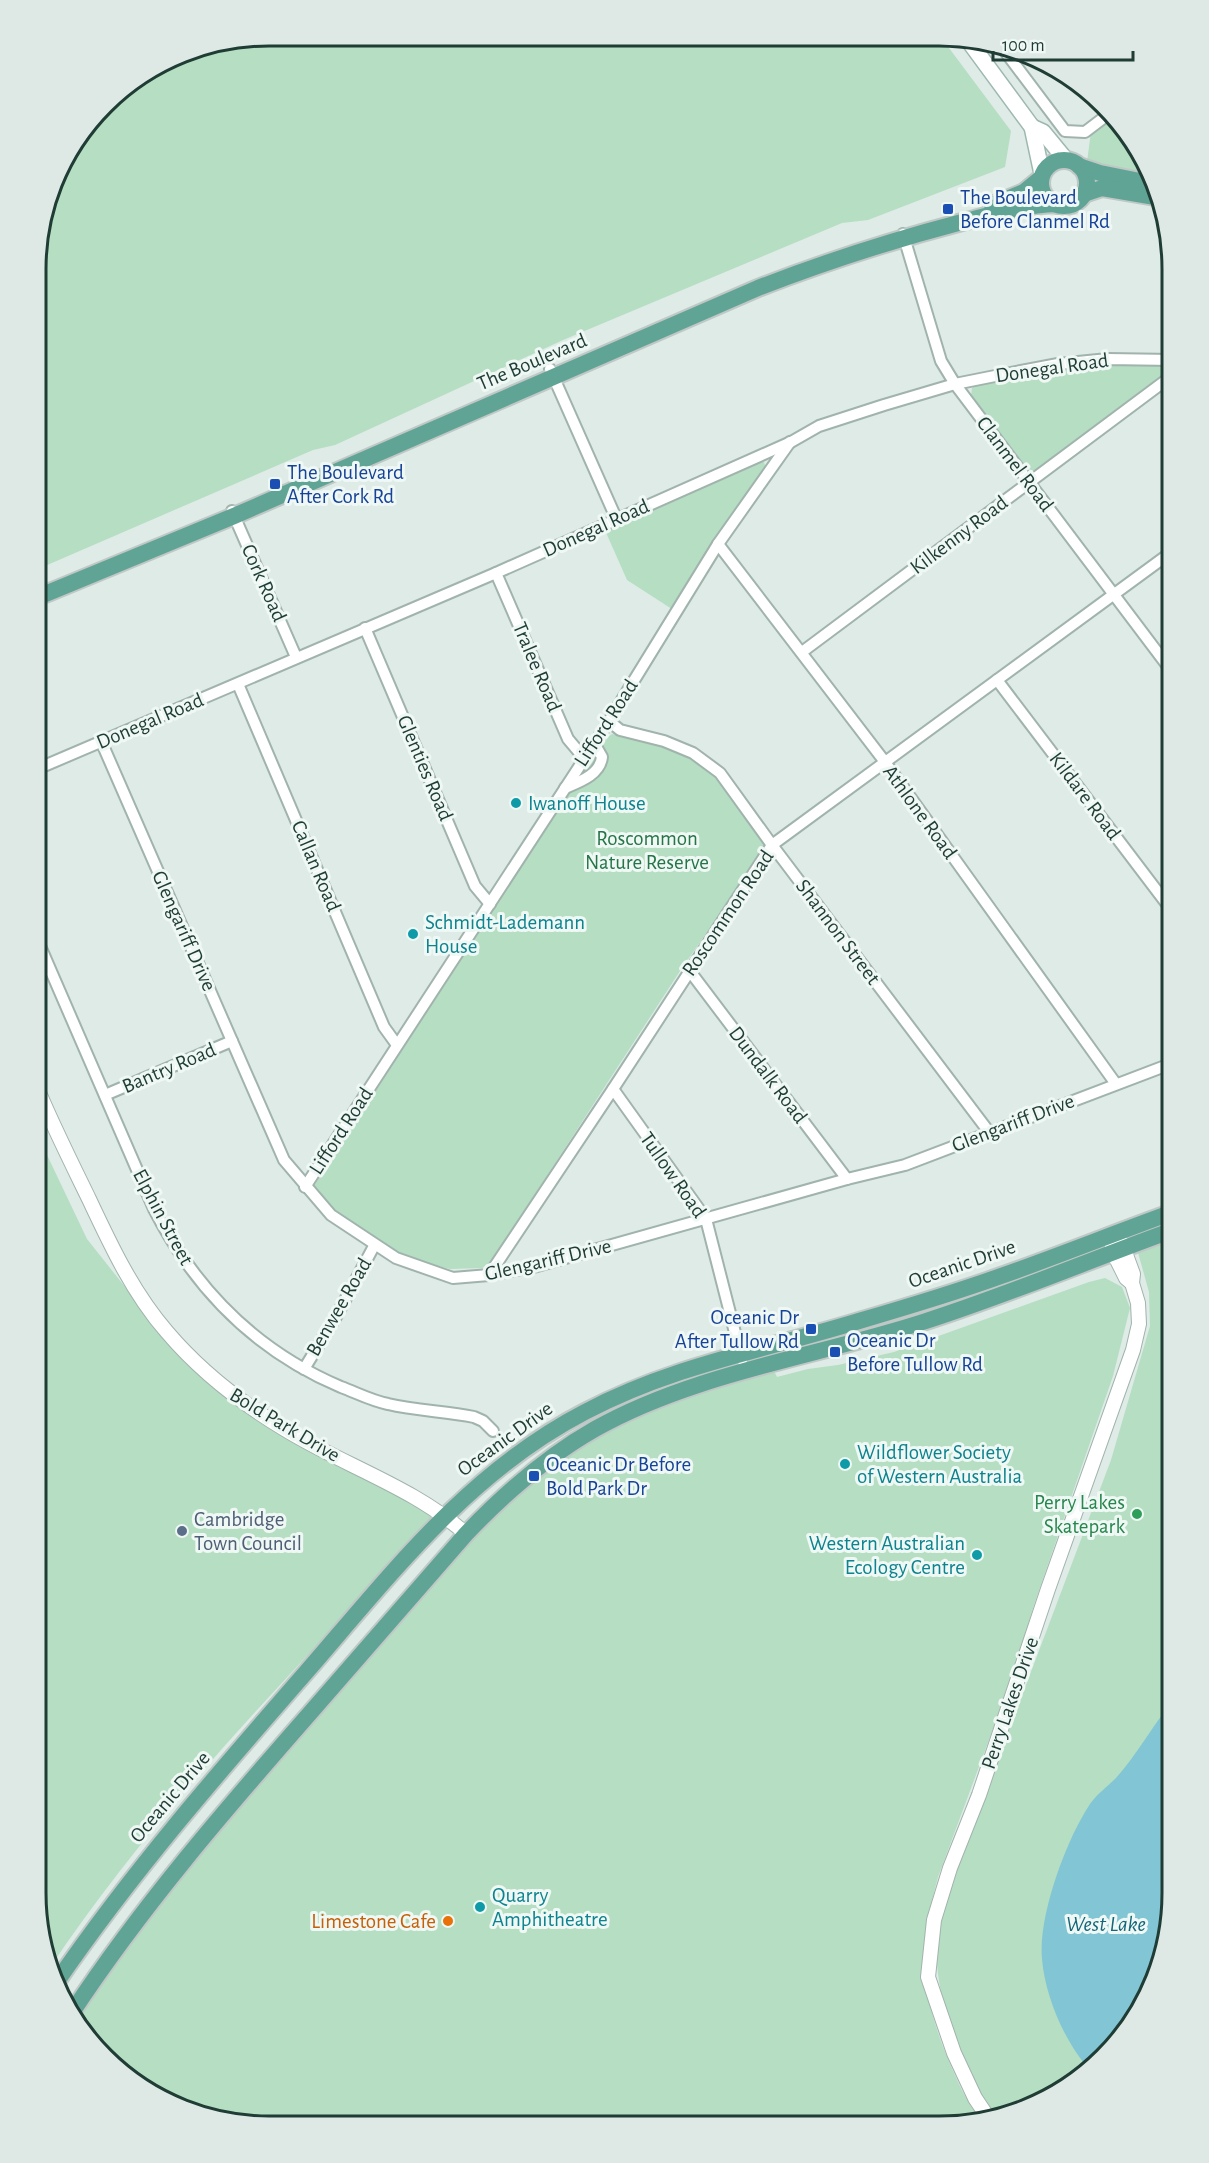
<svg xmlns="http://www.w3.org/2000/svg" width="1209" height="2163" font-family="'Alegreya Sans',sans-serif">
	<rect width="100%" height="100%" fill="#deebe6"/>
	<g fill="#b5dec2">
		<path d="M270,36L943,40L1011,131L1005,167L868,220L842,223L563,340L335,445L313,450L38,569V240L60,166L115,94L181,54Z"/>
		<path d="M1113,116L1133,140L1152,177L1087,162L1091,132Z"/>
		<path d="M1126,363L1158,364L1164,366L1166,371L1162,377L1034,471L1024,467L971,397L972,388L977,384L1063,370Z"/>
		<path d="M760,461L764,462L766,469L675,611L627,580L604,528Z"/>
		<path d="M612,734L663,745L683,752L713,772L762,838L764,844L763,851L680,971L489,1265L482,1268L450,1269L411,1259L379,1245L323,1203L314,1186L603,741Z"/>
		<path d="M37,1134L87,1239L160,1331L222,1394L257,1420L296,1442L440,1515C304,1660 160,1803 49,1969L36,1893Z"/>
		<path d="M1173,1236L1172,1909L1155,1982L1124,2036L1081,2079L1015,2114L995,2118C966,2075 933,1997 937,1945C939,1920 948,1896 955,1873L1111,1460L1150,1326L1149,1292L1137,1249Z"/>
		<path d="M1105,1278L1122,1287L1130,1308L1113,1376L1034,1605L1012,1678L938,1877C919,1947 920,1992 948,2059C957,2080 966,2102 981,2120L939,2127L239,2125L180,2109L116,2069L76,2023L74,2019L178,1875L497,1509L568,1452L649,1410L773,1369L777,1377L808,1369L838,1365L894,1352L1089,1282Z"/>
	</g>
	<path fill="#82c5d5" d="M1173,1701L1172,1909L1155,1982L1124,2036L1090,2070C1065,2043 1045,1996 1042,1959C1038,1916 1066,1840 1090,1804C1097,1794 1107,1787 1116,1778C1137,1755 1152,1726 1173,1701Z"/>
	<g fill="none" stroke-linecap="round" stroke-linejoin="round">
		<defs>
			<g id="minor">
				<path d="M1001,46L1065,131L1085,132L1110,113"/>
				<path d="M903,234L941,361L955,384L1173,673"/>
				<path d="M550,369L616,518"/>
				<path d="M232,511L296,657"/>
				<path d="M718,544L885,762L1116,1084"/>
				<path d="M496,573L568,739L584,758"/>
				<path d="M365,628L475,886L490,904"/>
				<path d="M802,652L1173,375"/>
				<path d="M997,680L1173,912"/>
				<path d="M238,684L384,1027L397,1045"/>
				<path d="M609,721L620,730L664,741L693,753L720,773L772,845L989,1132"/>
				<path d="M101,741L284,1160L331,1215L396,1258L453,1278L489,1275L537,1266L847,1179L905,1165L1173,1063"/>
				<path d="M37,769L496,573L791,442L819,426L884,405L955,384L1005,374L1058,364L1108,359L1173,360"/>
				<path d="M565,788C579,782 600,775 602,757L594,743"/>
				<path d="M37,939L154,1209C196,1291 256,1351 341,1387C357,1393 372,1401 388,1404C417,1411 446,1411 474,1417L483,1421L493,1431"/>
				<path d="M689,970L847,1179"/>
				<path d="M613,1089L706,1219L742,1360"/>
				<path d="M105,1095L232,1041"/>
				<path d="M305,1187L609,721L718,544L790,442"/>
				<path d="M489,1275L613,1089L772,845L1173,551"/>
				<path d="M304,1369L337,1315L374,1246"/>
			</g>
			<g id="tertiary">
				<path d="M37,1088C53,1126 71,1162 89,1199C111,1246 133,1293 167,1332C201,1372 241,1403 286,1430C345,1466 415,1488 466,1534"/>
				<path d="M1122,1243L1116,1258L1126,1278L1132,1283"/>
				<path d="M989,2119L975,2098L954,2053L928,1977L934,1920L950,1868L979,1795L1048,1589L1133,1350L1139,1324L1138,1303L1132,1283L1133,1274L1126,1255L1112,1246"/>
			</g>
			<g id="secondary">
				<path d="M968,40L1032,127L1042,174"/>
				<path d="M1032,127L1043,132L1066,160"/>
			</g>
			<g id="primary">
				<circle cx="1064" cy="183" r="23"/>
				<path d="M1079,166L1100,173L1155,184"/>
				<path d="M1084,194L1102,188L1161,198"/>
				<path d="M992,205L1024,192L1041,178"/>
				<path d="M38,597L234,516L758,288C825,262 893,240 962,222C994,214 1024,205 1056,204"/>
				<path d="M56,1983C132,1872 220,1771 308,1670C392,1573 469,1472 585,1412C674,1365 765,1350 859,1321C907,1307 954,1293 1001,1276C1058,1256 1115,1233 1173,1212"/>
				<path d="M71,2014C142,1906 226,1809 311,1712C363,1653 414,1593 466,1534C505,1493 546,1457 595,1429C694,1373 819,1356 926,1321C1010,1294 1090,1260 1173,1230"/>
			</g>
		</defs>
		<use href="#minor" stroke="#a1b3ad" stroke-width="14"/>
		<use href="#tertiary" stroke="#a1b3ad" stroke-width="16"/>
		<use href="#secondary" stroke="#9db8af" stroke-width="18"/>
		<use href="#primary" stroke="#c0c8c6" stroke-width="20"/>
		<use href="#minor" stroke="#fff" stroke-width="10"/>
		<use href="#tertiary" stroke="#fff" stroke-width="14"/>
		<use href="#secondary" stroke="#fff" stroke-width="15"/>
		<use href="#primary" stroke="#60a495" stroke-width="16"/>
	</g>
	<g fill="#1a4fb4" stroke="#eff8f4" stroke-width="2">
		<rect x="942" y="203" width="12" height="12" rx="3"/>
		<rect x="269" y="478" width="12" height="12" rx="3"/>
		<rect x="805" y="1323" width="12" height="12" rx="3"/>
		<rect x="829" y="1346" width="12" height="12" rx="3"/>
		<rect x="528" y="1470" width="12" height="12" rx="3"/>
	</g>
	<g fill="#0f9aa8" stroke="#eff8f4" stroke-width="2">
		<circle cx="516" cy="803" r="6"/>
		<circle cx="413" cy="934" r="6"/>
		<circle cx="845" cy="1464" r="6"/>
		<circle cx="977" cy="1555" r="6"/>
		<circle cx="480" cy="1907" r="6"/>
	</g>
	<circle fill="#2e9e5b" stroke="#eff8f4" stroke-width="2" cx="1137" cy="1514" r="6"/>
	<circle fill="#5c6f8a" stroke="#eff8f4" stroke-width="2" cx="182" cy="1531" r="6"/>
	<circle fill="#e8710a" stroke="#eff8f4" stroke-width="2" cx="448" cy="1921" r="6"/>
	<g text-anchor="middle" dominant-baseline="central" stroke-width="6" stroke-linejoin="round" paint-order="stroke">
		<g font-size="21" fill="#164399" stroke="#eff8f4" text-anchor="start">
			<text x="960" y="197">The Boulevard<tspan x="960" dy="24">Before Clanmel Rd</tspan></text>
			<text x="287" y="472">The Boulevard<tspan x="287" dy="24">After Cork Rd</tspan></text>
			<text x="799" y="1317" text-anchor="end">Oceanic Dr<tspan x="799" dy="24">After Tullow Rd</tspan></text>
			<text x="847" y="1340">Oceanic Dr<tspan x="847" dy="24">Before Tullow Rd</tspan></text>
			<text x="546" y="1464">Oceanic Dr Before<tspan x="546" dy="24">Bold Park Dr</tspan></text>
		</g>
		<g font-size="21" fill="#1f3c35" stroke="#eff8f4">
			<text transform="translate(532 362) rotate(-23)">The Boulevard</text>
			<text transform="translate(1052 368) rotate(-8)">Donegal Road</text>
			<text transform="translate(1015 464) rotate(53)">Clanmel Road</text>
			<text transform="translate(596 528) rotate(-24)">Donegal Road</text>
			<text transform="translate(959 535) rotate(-37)">Kilkenny Road</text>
			<text transform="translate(264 583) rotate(66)">Cork Road</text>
			<text transform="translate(537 667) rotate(67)">Tralee Road</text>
			<text transform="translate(150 721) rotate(-23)">Donegal Road</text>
			<text transform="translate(606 723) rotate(-57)">Lifford Road</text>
			<text transform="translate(425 768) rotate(67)">Glenties Road</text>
			<text transform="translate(1085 796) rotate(53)">Kildare Road</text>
			<text transform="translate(920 812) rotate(54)">Athlone Road</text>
			<text transform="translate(316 866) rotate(67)">Callan Road</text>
			<text transform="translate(728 913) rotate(-56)">Roscommon Road</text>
			<text transform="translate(184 931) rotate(66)">Glengariff Drive</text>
			<text transform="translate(838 932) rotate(53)">Shannon Street</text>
			<text transform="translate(169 1068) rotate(-23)">Bantry Road</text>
			<text transform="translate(768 1075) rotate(53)">Dundalk Road</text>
			<text transform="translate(1013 1123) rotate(-21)">Glengariff Drive</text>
			<text transform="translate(341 1131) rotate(-57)">Lifford Road</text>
			<text transform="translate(673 1175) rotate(55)">Tullow Road</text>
			<text transform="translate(163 1217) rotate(62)">Elphin Street</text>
			<text transform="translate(548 1260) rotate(-13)">Glengariff Drive</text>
			<text transform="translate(962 1264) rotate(-19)">Oceanic Drive</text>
			<text transform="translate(339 1307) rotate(-60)">Benwee Road</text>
			<text transform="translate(285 1425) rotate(31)">Bold Park Drive</text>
			<text transform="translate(505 1439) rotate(-36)">Oceanic Drive</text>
			<text transform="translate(1010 1703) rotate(-71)">Perry Lakes Drive</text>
			<text transform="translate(170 1797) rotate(-50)">Oceanic Drive</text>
		</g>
		<g font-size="21" fill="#0d838f" stroke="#eff8f4" text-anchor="start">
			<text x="528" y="803">Iwanoff House</text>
			<text x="425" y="922">Schmidt-Lademann<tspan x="425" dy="24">House</tspan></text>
			<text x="857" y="1452">Wildflower Society<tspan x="857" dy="24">of Western Australia</tspan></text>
			<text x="965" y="1543" text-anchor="end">Western Australian<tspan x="965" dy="24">Ecology Centre</tspan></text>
			<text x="492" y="1895">Quarry<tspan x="492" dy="24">Amphitheatre</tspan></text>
		</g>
		<g font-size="21" fill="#267548" stroke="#eff8f4">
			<text x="647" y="838">Roscommon<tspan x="647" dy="24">Nature Reserve</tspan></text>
		</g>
		<g font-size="21" fill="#27864d" stroke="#eff8f4" text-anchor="end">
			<text x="1125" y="1502">Perry Lakes<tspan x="1125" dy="24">Skatepark</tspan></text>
		</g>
		<g font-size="21" fill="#4e5e75" stroke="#eff8f4" text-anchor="start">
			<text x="194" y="1519">Cambridge<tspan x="194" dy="24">Town Council</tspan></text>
		</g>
		<g font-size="21" fill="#c56008" stroke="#eff8f4" text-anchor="end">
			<text x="436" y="1921">Limestone Cafe</text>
		</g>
		<g font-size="22" font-style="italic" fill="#15667b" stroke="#eff8f4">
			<text x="1106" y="1924">West Lake</text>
		</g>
	</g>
	<path d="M0 0H1209V2163H0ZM269 46H939A223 223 0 0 1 1162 269V1893A223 223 0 0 1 939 2116H269A223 223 0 0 1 46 1893V269A223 223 0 0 1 269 46Z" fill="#dee9e5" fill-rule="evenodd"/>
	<path fill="none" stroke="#1f3c35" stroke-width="3" d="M269 46H939A223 223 0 0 1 1162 269V1893A223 223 0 0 1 939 2116H269A223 223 0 0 1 46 1893V269A223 223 0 0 1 269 46Z"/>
	<path d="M993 51v9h140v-9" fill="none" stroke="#1f3c35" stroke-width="3"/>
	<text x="1002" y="51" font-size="18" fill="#1f3c35" stroke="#eff8f4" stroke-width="4.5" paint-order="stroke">100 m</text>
</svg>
